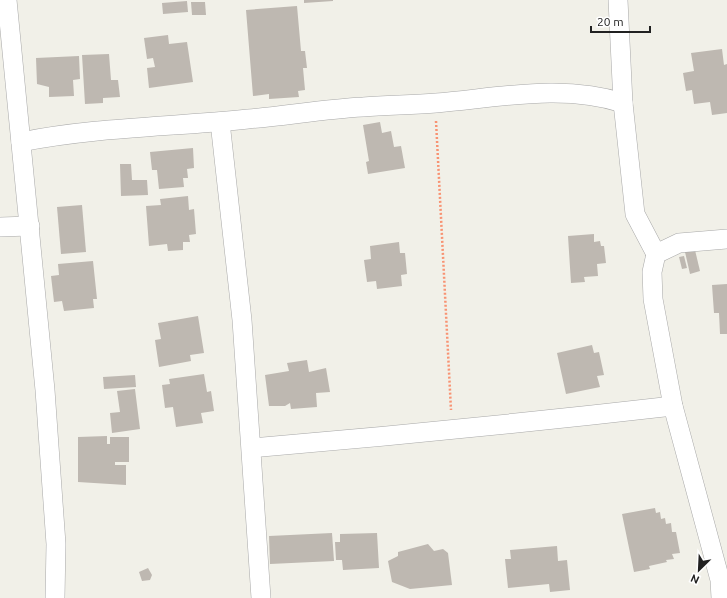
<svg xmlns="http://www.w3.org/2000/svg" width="727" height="598" font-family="Ubuntu,sans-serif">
	<rect width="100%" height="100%" fill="#f1f0e8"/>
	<g fill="#beb8b1">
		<path d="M304,0H333V1L304,3Z"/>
		<path d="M187,1L188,12L163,14L162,3Z"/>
		<path d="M191,2H205L206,15H192Z"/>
		<path d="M297,6L301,51H305L307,68H303L305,90L298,91L299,97L269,99V94L253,96L246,10Z"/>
		<path d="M168,35L169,44L187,42L193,82L149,88L147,68L155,67L153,58L147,59L144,38Z"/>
		<path d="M722,49L724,65L727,64V113L712,115L710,102L694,104L692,90L686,91L683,73L694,71L691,53Z"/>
		<path d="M109,54L111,80H118L120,97L103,98V103L85,104L82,55Z"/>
		<path d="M79,56L80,79L73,80L74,96L49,97V87L37,84L36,58Z"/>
		<path d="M380,122L382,133L391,131L394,147L401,146L405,168L368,174L366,162L369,161L363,125Z"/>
		<path d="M193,148L194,168L187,169L188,178H183L184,187L159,189L157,170H152L150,152Z"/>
		<path d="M120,164H131L132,180H147L148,195L121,196Z"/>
		<path d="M188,196L189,210L194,209L196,234L189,235L190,242H183V250L168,251L167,244L149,246L146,206L161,205L160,199Z"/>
		<path d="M82,205L86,252L61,254L57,207Z"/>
		<path d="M594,234V242L600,241L601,246H604L606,263L597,264L598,276L584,277L585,282L571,283L568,236Z"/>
		<path d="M399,242L400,253H405L407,274L401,275L402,286L377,289L376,281L367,282L364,260L371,259L370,246Z"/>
		<path d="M695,250L700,271L690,274L685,252Z"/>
		<path d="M684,256L687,268L682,269L679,257Z"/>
		<path d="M93,261L97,299H93L94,308L64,311L62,301L54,302L51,276L59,275L58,264Z"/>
		<path d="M727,284V334H720L719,313H714L712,285Z"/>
		<path d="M198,316L204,353L190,355L191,361L159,367L155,340L161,339L158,323Z"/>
		<path d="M592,345L594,353L599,352L604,375L597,376L600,387L566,394L557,353Z"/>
		<path d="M307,360L309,372L326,368L330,392L316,393L317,407L291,409L290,403L285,406H269L265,375L289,371L287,363Z"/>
		<path d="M204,374L207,392L211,391L214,411L201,413L203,423L176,427L173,407L165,408L162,385L170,384L169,379Z"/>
		<path d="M135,375L136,387L104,389L103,377Z"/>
		<path d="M135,389L140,429L112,433L110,413L120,412L117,391Z"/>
		<path d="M107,436V444H110V437H129V462H115V465H126V485L78,482V437Z"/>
		<path d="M655,508L656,513L660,512L661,519L665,518L666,524L671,523L672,532H676L680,553L672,554L674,559L666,560L667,562L649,566L650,569L634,572L622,514Z"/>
		<path d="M332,533L334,561L270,564L269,536Z"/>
		<path d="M377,533L379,568L343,570L342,560H336L335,542H340V534Z"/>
		<path d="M428,544L434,551L443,549L448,553L452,585L410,589L392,582L388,561L398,556V552Z"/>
		<path d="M557,546L558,561L567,560L570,590L550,592L549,584L508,588L505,559H511L510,550Z"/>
		<path d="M148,568L152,575L150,580L142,581L139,572Z"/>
	</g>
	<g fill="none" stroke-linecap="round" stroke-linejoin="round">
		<defs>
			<g id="minor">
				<path d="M7,0L45,390L56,544L55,598"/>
				<path d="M618,0L623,103L635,214L656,254"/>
				<path d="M220,122L242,320L261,598"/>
				<path d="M21,142C96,127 172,127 248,119C286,116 324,109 363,107C387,105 412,105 436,103C497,98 563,83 623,103"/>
				<path d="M0,227L30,226"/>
				<path d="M252,448C393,436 533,422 673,406"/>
				<path d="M721,598L720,580L673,406L653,299L652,272L656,254L679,243L727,239"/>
			</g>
		</defs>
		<use href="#minor" stroke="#a8a8a8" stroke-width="20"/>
		<path stroke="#f89373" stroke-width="2.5" stroke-dasharray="2 2" stroke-linecap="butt" d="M436,121L451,410"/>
		<use href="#minor" stroke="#fff" stroke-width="19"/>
	</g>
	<g transform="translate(699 570) rotate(204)" stroke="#ffffff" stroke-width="3" paint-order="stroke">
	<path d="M0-3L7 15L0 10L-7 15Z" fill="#212121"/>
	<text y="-6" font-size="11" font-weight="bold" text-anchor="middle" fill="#212121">N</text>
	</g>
	<path d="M591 26v6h59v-6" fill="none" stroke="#212121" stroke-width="2"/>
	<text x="597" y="26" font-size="12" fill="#212121" stroke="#ffffff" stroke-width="3" paint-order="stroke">20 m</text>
</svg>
